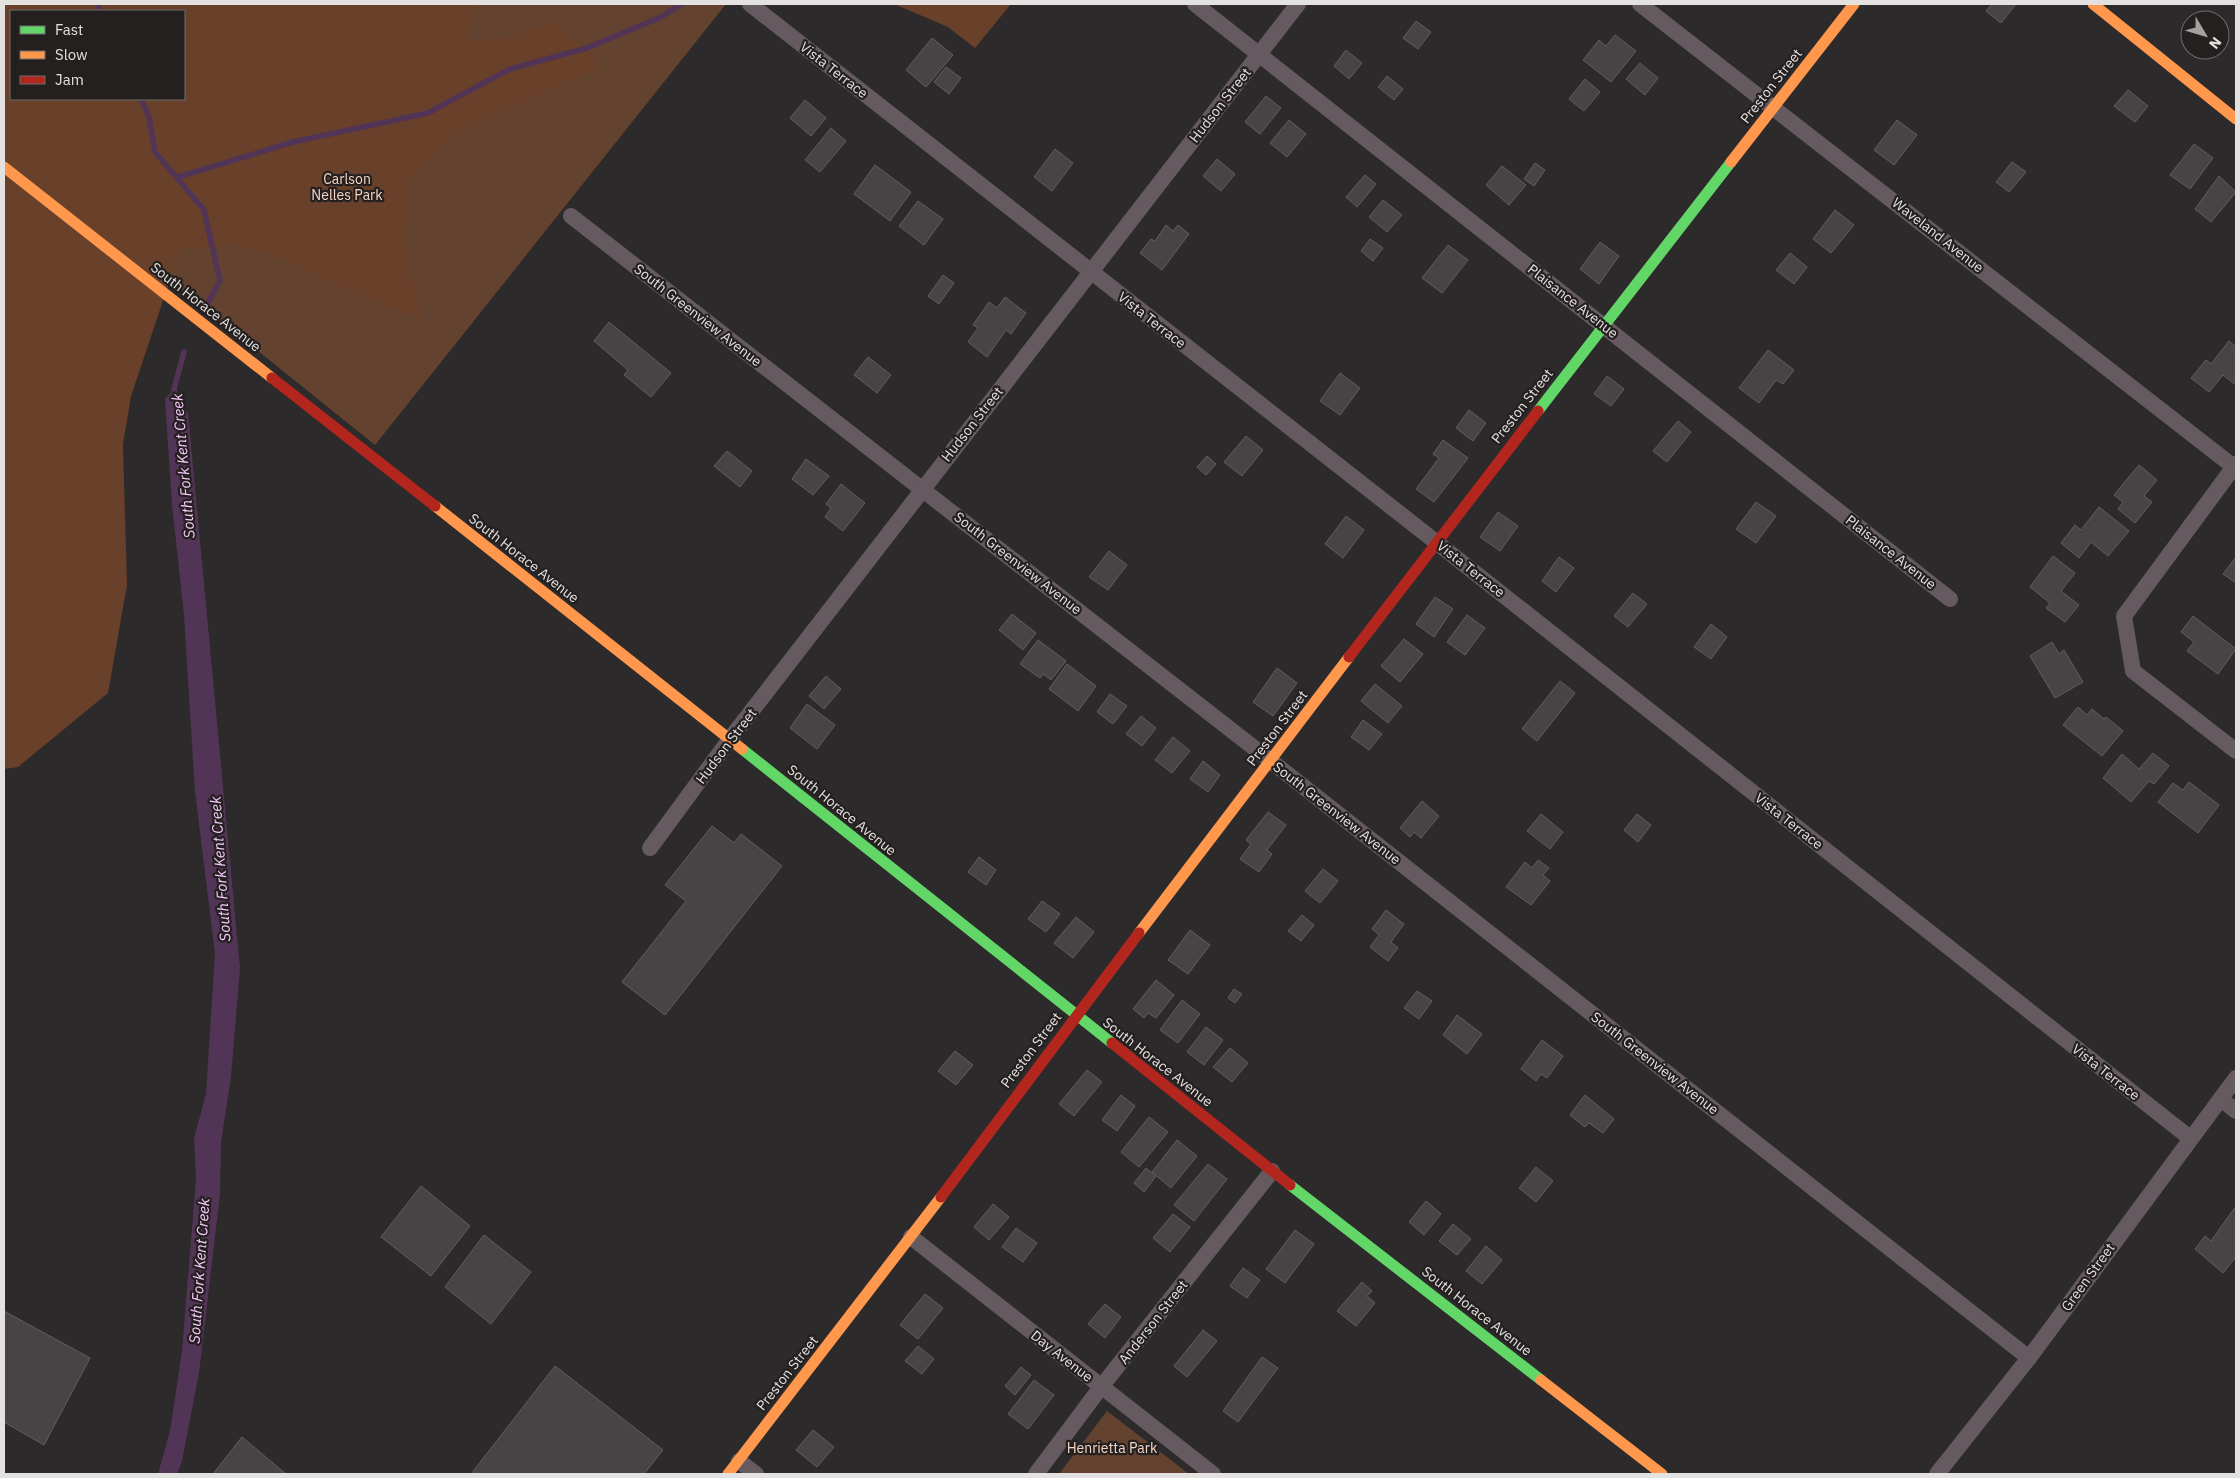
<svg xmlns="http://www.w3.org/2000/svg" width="2240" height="1478" font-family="'IBM Plex Sans',sans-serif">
	<rect width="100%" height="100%" fill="#2d2a2b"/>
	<g fill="#634230">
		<path d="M51,4H726L375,445L4,147V97L11,99H184V11Z"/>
		<path d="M1107,1411L1189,1474H1059Z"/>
	</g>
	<g fill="#694029" fill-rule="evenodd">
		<path d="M4,4H482L473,15L467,41L506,38L555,21L602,66L453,135L410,181L405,243L422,320L342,288L279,258L234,244L180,250L131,396L123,444L127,585L108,693L18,767L4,769ZM11,11H184V99H11Z"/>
		<path d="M894,4H1011L975,48L948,27Z"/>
	</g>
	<path fill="#523456" d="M174,389L188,413L240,968L231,1077L221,1142L220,1194L199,1373L182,1461L177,1474H158L170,1431L182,1351L196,1180L194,1138L206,1094L215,953L195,792L184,615L172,504L165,399Z"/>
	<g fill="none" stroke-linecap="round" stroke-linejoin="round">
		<g stroke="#523456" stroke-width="5.5">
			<path d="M98,4L100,11"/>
			<path d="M141,99L149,117L155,152L204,210L220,281L208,303"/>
			<path d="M178,177L293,142L428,113L510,69L587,48L659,18L682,4"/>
			<path d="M175,396L174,389L184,352"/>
		</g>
	</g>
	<g fill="#474445" stroke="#615e5e">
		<path d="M1992,4H2016L2001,23L1986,11Z"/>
		<path d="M1416,21L1431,32L1418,49L1403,38Z"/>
		<path d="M1615,35L1636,51L1611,82L1583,60L1599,40L1606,46Z"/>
		<path d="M932,38L953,55L926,87L906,70Z"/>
		<path d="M1346,50L1362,63L1349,79L1334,66Z"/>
		<path d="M1640,63L1658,78L1645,95L1626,79Z"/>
		<path d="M946,67L961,78L949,94L934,82Z"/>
		<path d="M1387,76L1403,89L1394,100L1378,87Z"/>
		<path d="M1585,79L1600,92L1584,111L1569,99Z"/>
		<path d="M2128,90L2148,106L2135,122L2114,106Z"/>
		<path d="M1266,96L1281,108L1260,134L1245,122Z"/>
		<path d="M805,100L826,118L811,136L790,118Z"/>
		<path d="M1289,120L1306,134L1287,157L1270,143Z"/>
		<path d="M1897,120L1917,135L1894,165L1874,150Z"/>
		<path d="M831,128L846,141L820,172L805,160Z"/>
		<path d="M2194,144L2213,158L2190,189L2170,175Z"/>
		<path d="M1055,149L1073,163L1052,191L1034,177Z"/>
		<path d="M1217,159L1235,174L1221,191L1203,176Z"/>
		<path d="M2012,162L2026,172L2009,192L1996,182Z"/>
		<path d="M1535,163L1545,170L1534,186L1524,179Z"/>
		<path d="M875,165L911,192L890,221L854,194Z"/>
		<path d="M1502,166L1526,185L1509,205L1486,185Z"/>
		<path d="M1365,175L1376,184L1357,207L1346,197Z"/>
		<path d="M2219,176L2236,192L2211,222L2195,209Z"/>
		<path d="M1383,200L1402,215L1387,232L1369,217Z"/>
		<path d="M918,201L943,219L924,245L899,226Z"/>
		<path d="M1835,210L1854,225L1831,253L1813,239Z"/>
		<path d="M1166,225L1173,231L1178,225L1189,234L1162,270L1140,253L1151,239L1155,241Z"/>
		<path d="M1370,239L1383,248L1373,261L1361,251Z"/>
		<path d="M1600,242L1619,256L1599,284L1580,269Z"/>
		<path d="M1448,245L1468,260L1442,293L1422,278Z"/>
		<path d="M1790,253L1807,267L1794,284L1776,270Z"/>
		<path d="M943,275L954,283L939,304L928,296Z"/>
		<path d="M1005,297L1026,313L1011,334L1006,330L987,357L968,342L978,328L973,325L989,302L997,308Z"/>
		<path d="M609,322L671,373L651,397L624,375L628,370L594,341Z"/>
		<path d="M2229,341L2236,347V385L2223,375L2209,392L2191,378L2206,360L2211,364Z"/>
		<path d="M1768,350L1794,370L1783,384L1776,380L1759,403L1739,388Z"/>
		<path d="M868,357L891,375L877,393L854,375Z"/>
		<path d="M1340,373L1360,388L1340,415L1320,401Z"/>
		<path d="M1607,376L1624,389L1611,406L1594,394Z"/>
		<path d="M1469,410L1486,423L1473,441L1456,428Z"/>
		<path d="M1678,421L1691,432L1667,462L1653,451Z"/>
		<path d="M1246,436L1263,450L1242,476L1224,462Z"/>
		<path d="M1443,440L1468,458L1434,502L1416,489L1439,458L1433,454Z"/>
		<path d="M727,451L752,471L740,487L714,466Z"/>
		<path d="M1207,456L1216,464L1206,475L1197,467Z"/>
		<path d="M806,459L829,476L813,495L792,479Z"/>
		<path d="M2139,465L2157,480L2144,496L2152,502L2135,523L2118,509L2123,502L2114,495Z"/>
		<path d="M841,484L865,503L843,531L825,517L831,508L826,504Z"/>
		<path d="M1756,502L1776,516L1756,543L1736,529Z"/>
		<path d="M2099,507L2129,531L2108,556L2091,542L2079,558L2061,543L2075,525L2081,530Z"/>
		<path d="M1498,512L1518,526L1500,551L1480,537Z"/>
		<path d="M1346,516L1364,530L1343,558L1325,544Z"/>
		<path d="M1109,551L1127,565L1108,590L1089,577Z"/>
		<path d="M2053,556L2075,573L2061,591L2079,605L2065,622L2046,608L2050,603L2030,587Z"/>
		<path d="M1559,557L1574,568L1556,592L1542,581Z"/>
		<path d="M2236,557V583L2223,574Z"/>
		<path d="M1633,593L1647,604L1628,627L1614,616Z"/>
		<path d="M1435,597L1453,609L1434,637L1416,624Z"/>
		<path d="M1012,614L1036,633L1023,650L999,630Z"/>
		<path d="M1467,615L1485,628L1465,655L1447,642Z"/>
		<path d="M2193,616L2236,649L2218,674L2187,651L2194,642L2181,632Z"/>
		<path d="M1711,624L1727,637L1711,659L1694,647Z"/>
		<path d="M1404,639L1423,654L1400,682L1381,666Z"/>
		<path d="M1038,640L1066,661L1051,680L1043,674L1040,678L1020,664Z"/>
		<path d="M2052,642L2059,654L2064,650L2083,682L2055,698L2030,656Z"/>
		<path d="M1067,664L1096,686L1078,711L1049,689Z"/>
		<path d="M1277,668L1297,683L1273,716L1253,702Z"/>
		<path d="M826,676L841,689L824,709L809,696Z"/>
		<path d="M1560,681L1575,693L1537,741L1522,729Z"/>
		<path d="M1375,684L1402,706L1388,723L1361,701Z"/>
		<path d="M1110,694L1127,706L1113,724L1097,712Z"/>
		<path d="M807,704L835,725L817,749L790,728Z"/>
		<path d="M2078,707L2087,715L2092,709L2104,719L2106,717L2123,731L2102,756L2063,725Z"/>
		<path d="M1141,716L1156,728L1142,746L1126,734Z"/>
		<path d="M1363,720L1382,734L1369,750L1351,737Z"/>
		<path d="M1173,737L1190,751L1172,773L1155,760Z"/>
		<path d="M2153,753L2169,766L2154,784L2149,781L2131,802L2103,778L2122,754L2139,769Z"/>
		<path d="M1203,761L1220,775L1208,792L1190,779Z"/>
		<path d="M2189,782L2219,805L2198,833L2158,802L2173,783L2183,790Z"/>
		<path d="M1422,801L1439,816L1421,838L1414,832L1410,837L1400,828Z"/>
		<path d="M1268,812L1286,825L1267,850L1272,854L1259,872L1240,859L1251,844L1246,840Z"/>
		<path d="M1541,814L1563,832L1550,849L1527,831Z"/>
		<path d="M1637,814L1651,825L1638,842L1624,830Z"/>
		<path d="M712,826L734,843L741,834L782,866L665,1015L622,982L686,901L665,885Z"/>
		<path d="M979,857L996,870L986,885L968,872Z"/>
		<path d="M1538,860L1549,868L1543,875L1550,881L1531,905L1506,887L1525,862L1532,868Z"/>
		<path d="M1323,869L1338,881L1320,903L1305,891Z"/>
		<path d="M1042,901L1060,914L1046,932L1028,919Z"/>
		<path d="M1386,910L1404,924L1391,942L1398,948L1388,961L1370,947L1379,935L1372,929Z"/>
		<path d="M1302,915L1314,925L1301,941L1288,931Z"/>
		<path d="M1076,917L1094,932L1073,958L1054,943Z"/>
		<path d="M1190,930L1210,945L1188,974L1168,960Z"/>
		<path d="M1156,980L1174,995L1156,1018L1148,1013L1144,1018L1133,1009Z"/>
		<path d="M1234,989L1242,994L1235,1003L1228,998Z"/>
		<path d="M1417,991L1432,1001L1419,1019L1404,1008Z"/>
		<path d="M1182,1000L1200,1014L1178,1043L1160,1030Z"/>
		<path d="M1457,1015L1482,1034L1467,1054L1443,1035Z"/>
		<path d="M1206,1027L1223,1040L1204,1065L1187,1052Z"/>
		<path d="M1542,1040L1563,1056L1547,1078L1541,1074L1536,1081L1521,1069Z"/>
		<path d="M1230,1048L1248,1063L1232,1082L1213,1067Z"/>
		<path d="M955,1051L973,1065L956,1085L938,1071Z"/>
		<path d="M1087,1070L1102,1082L1074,1116L1059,1104Z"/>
		<path d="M1121,1095L1135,1106L1117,1131L1102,1120Z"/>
		<path d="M1585,1095L1614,1119L1603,1133L1589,1123L1585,1127L1570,1115Z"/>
		<path d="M1149,1117L1168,1132L1139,1167L1121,1152Z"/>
		<path d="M1177,1140L1197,1156L1171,1188L1152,1172Z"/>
		<path d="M1208,1164L1227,1179L1194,1221L1174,1205Z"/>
		<path d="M1536,1167L1553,1181L1536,1202L1519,1188Z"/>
		<path d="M1146,1168L1156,1176L1144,1192L1134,1183Z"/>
		<path d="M421,1186L470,1226L431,1276L381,1237Z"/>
		<path d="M1426,1201L1441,1214L1424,1235L1409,1222Z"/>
		<path d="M993,1204L1009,1217L989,1240L974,1227Z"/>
		<path d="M2236,1206V1260L2235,1258L2223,1273L2195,1249L2205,1236L2211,1241Z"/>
		<path d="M1173,1214L1190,1227L1170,1252L1153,1238Z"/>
		<path d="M1453,1224L1471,1239L1457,1255L1439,1241Z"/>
		<path d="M1016,1228L1037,1243L1023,1262L1002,1247Z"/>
		<path d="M1295,1230L1314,1244L1285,1283L1266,1269Z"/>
		<path d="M484,1235L531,1272L491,1324L445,1287Z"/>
		<path d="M1486,1246L1502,1260L1482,1284L1466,1271Z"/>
		<path d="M1243,1268L1260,1280L1247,1298L1230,1286Z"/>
		<path d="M1362,1282L1372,1291L1367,1296L1375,1303L1356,1326L1337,1311Z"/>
		<path d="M925,1294L943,1308L918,1339L900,1325Z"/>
		<path d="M1105,1304L1121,1317L1105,1338L1088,1324Z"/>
		<path d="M4,1311L90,1358L44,1445L4,1422Z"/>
		<path d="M1203,1330L1217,1341L1187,1377L1174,1366Z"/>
		<path d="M918,1346L934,1359L922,1374L905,1361Z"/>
		<path d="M1262,1357L1278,1368L1238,1422L1223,1411Z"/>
		<path d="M555,1366L663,1450L644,1474H471Z"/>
		<path d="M1021,1367L1031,1375L1015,1395L1005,1386Z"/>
		<path d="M1034,1380L1054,1395L1028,1429L1008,1414Z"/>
		<path d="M813,1430L834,1447L817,1467L796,1450Z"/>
		<path d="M242,1437L286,1474H213Z"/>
	</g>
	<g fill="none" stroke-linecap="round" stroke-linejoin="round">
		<g stroke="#665a61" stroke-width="16">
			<path d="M750,4L1436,542L2190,1138"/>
			<path d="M1195,4L1950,599"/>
			<path d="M1640,4L2234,467"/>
			<path d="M571,216L1271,761L2029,1358"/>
			<path d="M2236,464L2124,616L2133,671L2236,751"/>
			<path d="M650,848L730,739L1298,4"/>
			<path d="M2221,1099L2236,1111"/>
			<path d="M911,1237L1213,1474"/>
			<path d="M739,1461L756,1474"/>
			<path d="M1036,1474L1101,1387L1272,1171"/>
			<path d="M1937,1474L2029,1358L2236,1078"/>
		</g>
		<g stroke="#63d668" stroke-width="11">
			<path d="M1538,411L1731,162"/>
			<path d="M742,749L1112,1043"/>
			<path d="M1290,1185L1541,1380"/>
		</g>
		<g stroke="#ff974d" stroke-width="11">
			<path d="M2093,4L2236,119"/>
			<path d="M1731,162L1854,4"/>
			<path d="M4,167L272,378"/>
			<path d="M435,506L742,749"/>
			<path d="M1139,933L1349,657"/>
			<path d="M1541,1380L1662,1474"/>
			<path d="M728,1474L941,1197"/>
		</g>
		<g stroke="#b3261e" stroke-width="11">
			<path d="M272,378L435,506"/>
			<path d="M1349,657L1538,411"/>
			<path d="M1112,1043L1290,1185"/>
			<path d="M941,1197L1139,933"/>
		</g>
	</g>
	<g text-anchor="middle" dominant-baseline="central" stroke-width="4.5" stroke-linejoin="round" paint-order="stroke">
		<g font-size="14" fill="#e4e1e1" stroke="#252020">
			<text transform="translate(834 70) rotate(38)">Vista Terrace</text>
			<text transform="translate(1771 86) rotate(-52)">Preston Street</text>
			<text transform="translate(1220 105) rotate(-52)">Hudson Street</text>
			<text transform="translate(1938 235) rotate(38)">Waveland Avenue</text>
			<text transform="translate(1573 301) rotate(38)">Plaisance Avenue</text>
			<text transform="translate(206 307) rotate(38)">South Horace Avenue</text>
			<text transform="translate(698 315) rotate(38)">South Greenview Avenue</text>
			<text transform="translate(1152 320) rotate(38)">Vista Terrace</text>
			<text transform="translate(1522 406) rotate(-52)">Preston Street</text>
			<text transform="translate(972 424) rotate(-52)">Hudson Street</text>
			<text transform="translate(1891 552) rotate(38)">Plaisance Avenue</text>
			<text transform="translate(524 558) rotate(38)">South Horace Avenue</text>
			<text transform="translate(1018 563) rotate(38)">South Greenview Avenue</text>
			<text transform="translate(1471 569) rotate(38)">Vista Terrace</text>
			<text transform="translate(1277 728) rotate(-53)">Preston Street</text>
			<text transform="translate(726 746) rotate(-53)">Hudson Street</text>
			<text transform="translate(842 810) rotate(39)">South Horace Avenue</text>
			<text transform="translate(1337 813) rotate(38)">South Greenview Avenue</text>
			<text transform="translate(1789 821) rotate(38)">Vista Terrace</text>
			<text transform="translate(1031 1050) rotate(-53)">Preston Street</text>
			<text transform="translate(1158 1062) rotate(38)">South Horace Avenue</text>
			<text transform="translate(1655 1063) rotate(38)">South Greenview Avenue</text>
			<text transform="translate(2106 1072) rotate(38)">Vista Terrace</text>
			<text transform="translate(2088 1277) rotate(-54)">Green Street</text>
			<text transform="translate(1477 1311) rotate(38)">South Horace Avenue</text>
			<text transform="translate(1153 1322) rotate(-52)">Anderson Street</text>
			<text transform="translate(1062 1356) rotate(38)">Day Avenue</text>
			<text transform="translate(787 1373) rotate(-52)">Preston Street</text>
		</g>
		<g font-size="14" fill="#f5d5c5" stroke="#252020">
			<text x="347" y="179">Carlson<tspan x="347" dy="16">Nelles Park</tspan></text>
			<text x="1112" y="1448">Henrietta Park</text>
		</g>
		<g font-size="15" font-style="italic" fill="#f8cafd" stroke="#252020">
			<text transform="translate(183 466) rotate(-95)">South Fork Kent Creek</text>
			<text transform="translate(220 869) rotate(-94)">South Fork Kent Creek</text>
			<text transform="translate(199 1271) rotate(-86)">South Fork Kent Creek</text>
		</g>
	</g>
	<rect width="2240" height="1478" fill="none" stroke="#e4e1e1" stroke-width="10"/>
	<rect x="10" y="10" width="175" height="90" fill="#252020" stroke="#716d6d"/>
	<rect x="20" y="26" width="25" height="8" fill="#63d668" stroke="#716d6d"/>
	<text x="55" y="35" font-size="15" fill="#e4e1e1">Fast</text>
	<rect x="20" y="51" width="25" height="8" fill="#ff974d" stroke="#716d6d"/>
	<text x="55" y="60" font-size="15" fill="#e4e1e1">Slow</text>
	<rect x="20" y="76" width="25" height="8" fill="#b3261e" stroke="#716d6d"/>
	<text x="55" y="85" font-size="15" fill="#e4e1e1">Jam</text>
	<g transform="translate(2205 35) rotate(128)"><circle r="24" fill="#252020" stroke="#716d6d"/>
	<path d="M0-4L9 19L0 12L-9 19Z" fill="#a4a1a1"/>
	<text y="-8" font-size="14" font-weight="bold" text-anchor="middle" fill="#e4e1e1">N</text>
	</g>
</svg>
